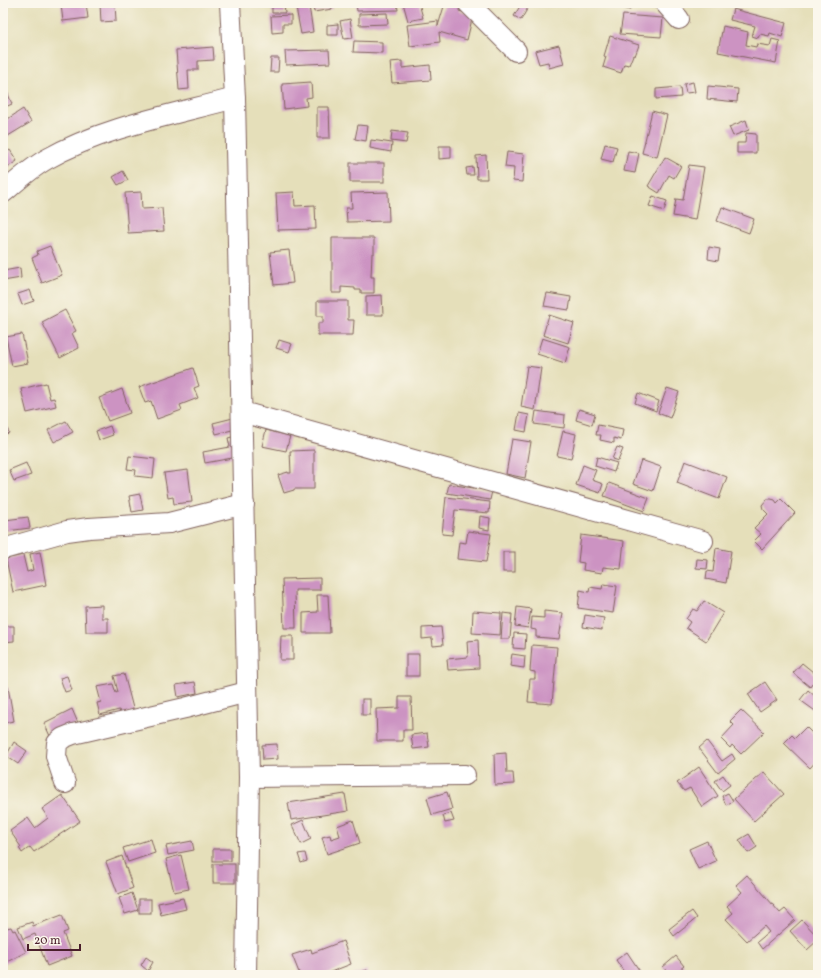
<svg xmlns="http://www.w3.org/2000/svg" width="821" height="978" font-family="Vollkorn,serif">
	<rect width="100%" height="100%" fill="#fbf7ec"/>
	<filter id="ink" filterUnits="userSpaceOnUse"><feTurbulence type="fractalNoise" baseFrequency=".025" numOctaves="2"/><feDisplacementMap in="SourceGraphic" scale="8" xChannelSelector="R" yChannelSelector="G"/><feConvolveMatrix kernelMatrix="1 2 1 2 8 2 1 2 1" color-interpolation-filters="sRGB"/></filter>
	<filter id="wash" filterUnits="userSpaceOnUse"><feTurbulence type="fractalNoise" baseFrequency=".012" numOctaves="4" result="noise"/><feDisplacementMap in="SourceGraphic" scale="16" xChannelSelector="R" yChannelSelector="G"/><feGaussianBlur stdDeviation="0.9" result="paint"/><feColorMatrix in="noise" values="0 0 0 0 0 0 0 0 0 0 0 0 0 0 0 0 0 1.4 0 .05"/><feComposite in="paint" operator="in"/></filter>
	<g filter="url(#wash)">
		<rect width="100%" height="100%" fill="#e5dfba"/>
		<g id="blocks">
			<g fill="#cc93c2">
				<path d="M77,3H86L88,18L63,21L61,5Z"/>
				<path d="M95,3H115L116,21L101,22L100,4H95Z"/>
				<path d="M312,3H331L332,9L314,12Z"/>
				<path d="M356,3H397L398,10L357,11Z"/>
				<path d="M403,3H419L423,18L408,21Z"/>
				<path d="M445,3L460,6L459,11L473,15L467,40L439,32L440,42L410,46L407,25L438,21V26Z"/>
				<path d="M522,3L530,4L521,20L514,16Z"/>
				<path d="M622,3H632L630,10L621,8Z"/>
				<path d="M272,4H284L285,13H272Z"/>
				<path d="M309,6L313,32L301,34L296,8Z"/>
				<path d="M733,9L786,23L782,37L770,33L769,36L760,34L758,38L752,36L755,26L730,20Z"/>
				<path d="M387,13L388,24L359,25V14Z"/>
				<path d="M291,15V24H283V32L272,33L271,16Z"/>
				<path d="M623,15L663,18L661,37L620,34Z"/>
				<path d="M350,19L353,38L344,39L340,21Z"/>
				<path d="M338,24V35H327V25Z"/>
				<path d="M723,26L748,32L746,45L756,47L757,44L770,46L772,39L780,41L776,63L718,52Z"/>
				<path d="M610,36L639,45L635,56L633,55L629,65L624,64L621,73L603,67L606,57L604,56Z"/>
				<path d="M354,41L382,42V53L353,52Z"/>
				<path d="M559,45L564,64L549,68L548,62L539,64L535,51Z"/>
				<path d="M213,47L214,60L198,61V70H188L189,89L179,90L176,50Z"/>
				<path d="M329,50L330,63L286,65L285,51Z"/>
				<path d="M271,58H279L278,72H270Z"/>
				<path d="M402,61V68L430,65L431,80L392,83L390,62Z"/>
				<path d="M311,82L312,97L306,98L307,106L284,109L282,84Z"/>
				<path d="M693,82L695,92L686,93L684,84Z"/>
				<path d="M708,86L738,89L737,102L707,99Z"/>
				<path d="M680,87L681,97L656,99V89Z"/>
				<path d="M6,89L12,104L3,108V90Z"/>
				<path d="M317,107H329L330,138H317Z"/>
				<path d="M23,109L31,122L3,139V122Z"/>
				<path d="M652,111L667,115L657,157L642,153Z"/>
				<path d="M746,120L749,130L733,136L729,127Z"/>
				<path d="M358,125L368,126L366,141L355,139Z"/>
				<path d="M392,131L408,133L406,143L391,141Z"/>
				<path d="M746,133L756,134V153H737V143H745Z"/>
				<path d="M371,140L392,143L391,152L370,148Z"/>
				<path d="M605,144L617,147L613,162L601,159Z"/>
				<path d="M439,146H451V158L439,159Z"/>
				<path d="M10,150L17,161L3,170V154Z"/>
				<path d="M628,151L639,153L635,173L624,171Z"/>
				<path d="M507,152L524,154L522,182L513,181L514,168L505,167Z"/>
				<path d="M486,155L487,179H477L476,156Z"/>
				<path d="M665,157L681,166L674,178L669,175L659,193L648,186Z"/>
				<rect x="350" y="163" width="34" height="19"/>
				<path d="M689,165L704,167L695,220L673,216L676,199L683,200Z"/>
				<path d="M473,167L474,175H467L466,168Z"/>
				<path d="M123,171L128,180L118,185L113,177Z"/>
				<path d="M141,192L142,209L162,208L164,231L128,233L125,193Z"/>
				<path d="M294,192L295,206L315,205L316,229L278,230L276,193Z"/>
				<path d="M388,192L389,221L347,222L346,208H352L351,193Z"/>
				<path d="M653,196L667,201L664,211L649,206Z"/>
				<path d="M722,207L754,219L749,233L717,221Z"/>
				<path d="M332,238H374V254H372L371,277H374V293H361V290H355V288L341,287V293H332Z"/>
				<path d="M50,246L62,275L42,283L32,258L38,255L37,251Z"/>
				<path d="M709,247L720,249L718,261L708,259Z"/>
				<path d="M289,250L293,283L274,285L270,252Z"/>
				<path d="M20,268L21,278L3,281V271Z"/>
				<path d="M30,290L34,301L22,305L18,294Z"/>
				<path d="M547,293L571,297L569,310L544,306Z"/>
				<path d="M382,295L383,315H366V296Z"/>
				<path d="M317,301H348V320H354L353,335H318V323H323V316H317Z"/>
				<path d="M65,310L76,331L72,333L79,348L60,358L42,322Z"/>
				<path d="M549,315L574,323L568,343L543,335Z"/>
				<path d="M22,334L28,363L12,366L6,337Z"/>
				<path d="M542,338L570,347L565,363L537,354Z"/>
				<path d="M279,340L292,344L289,352L276,348Z"/>
				<path d="M527,366L541,368L535,410L521,407Z"/>
				<path d="M193,368L199,386L194,388L198,398L180,405L182,410L157,419L151,401L145,403L139,387Z"/>
				<path d="M46,383L50,399L54,398L56,406L27,413L21,389Z"/>
				<path d="M667,388L679,392L670,418L658,413Z"/>
				<path d="M122,389L130,413L108,421L99,398Z"/>
				<path d="M638,393L659,401L656,411L635,403Z"/>
				<path d="M579,409L595,414L592,425L576,420Z"/>
				<path d="M536,411L565,415L564,428L534,424Z"/>
				<path d="M519,413L529,415L526,432L516,430Z"/>
				<path d="M233,418L236,429L216,434L213,423Z"/>
				<path d="M3,419L9,433L3,435Z"/>
				<path d="M66,421L73,432L54,442L48,430Z"/>
				<path d="M598,425L623,430L621,440L614,438V443L600,440L601,435H596Z"/>
				<path d="M110,426L113,435L99,440L96,431Z"/>
				<path d="M266,430L290,436L286,451L262,446Z"/>
				<path d="M563,431L576,434L571,459L557,456Z"/>
				<path d="M239,435L243,456L205,463L203,452L230,447L228,438Z"/>
				<path d="M512,439L531,442L525,478L506,474Z"/>
				<path d="M617,447L623,449L618,461L612,459Z"/>
				<path d="M314,450V489H294V490L284,493L278,475L288,472V473H291L290,451Z"/>
				<path d="M129,456L155,459L153,478L135,476L136,470L127,469Z"/>
				<path d="M597,457L617,463L614,472L595,466Z"/>
				<path d="M641,460L661,467L653,491L633,484Z"/>
				<path d="M685,461L727,477L719,499L677,483Z"/>
				<path d="M26,463L31,475L14,481L9,470Z"/>
				<path d="M583,465L596,470L592,480L603,484L600,493L576,485Z"/>
				<path d="M188,470L192,502L174,504L173,497L168,498L164,473Z"/>
				<path d="M609,483L649,498L644,511L604,496Z"/>
				<path d="M449,484L492,491L490,500L447,493Z"/>
				<path d="M140,494L143,510L132,512L129,496Z"/>
				<path d="M446,497L490,502L489,513L455,510L452,535L442,534Z"/>
				<path d="M767,499H771L775,500L777,503L781,499L795,513L762,549L754,541L761,534L754,528L768,514L763,509L762,505Z"/>
				<path d="M480,516L490,518L489,530L479,528Z"/>
				<path d="M28,517L30,528L7,531L5,520Z"/>
				<path d="M468,531L491,534L486,562L457,559L459,542L466,543Z"/>
				<path d="M581,535L624,541L621,569L603,567L602,573L583,570L584,563L578,562Z"/>
				<path d="M716,548L731,551L726,583L706,579L707,571L713,572Z"/>
				<path d="M40,552L46,585L13,592L6,559L23,555L27,572L33,570L30,554Z"/>
				<rect x="503" y="552" width="12" height="20"/>
				<path d="M697,559L708,560L707,569L696,568Z"/>
				<path d="M320,578V590H295L296,628H284L282,579Z"/>
				<path d="M603,584L617,586L613,613L578,608L580,590L589,592L590,587L602,589Z"/>
				<path d="M317,595H328L330,633H303V613L318,612Z"/>
				<path d="M704,601L723,613L706,641L686,628L690,622L686,619L693,609L697,611Z"/>
				<path d="M102,605V618H108V632H86L85,606Z"/>
				<path d="M517,607L531,609L528,628L515,626Z"/>
				<path d="M473,611L501,613L500,635L472,633Z"/>
				<path d="M544,611L563,613L559,639L536,637V630L531,629L532,617L544,618Z"/>
				<path d="M503,613L512,614L510,639H501Z"/>
				<path d="M585,615L604,618L602,630L583,627Z"/>
				<path d="M3,626H14V641L3,642Z"/>
				<path d="M441,627L443,645L433,646L432,638L422,639V628Z"/>
				<path d="M514,633L526,634L525,649L513,648Z"/>
				<path d="M281,636H293V660H280Z"/>
				<path d="M478,640L479,668L448,670L447,659L468,657L467,641Z"/>
				<path d="M532,645L557,647L552,704L528,702L530,679H535V672L530,671Z"/>
				<rect x="406" y="654" width="13" height="22"/>
				<path d="M512,654L525,656L524,668L510,666Z"/>
				<path d="M802,663L818,676L810,687L793,673Z"/>
				<path d="M124,674L134,712L121,715L119,710L100,715L97,703L101,702L97,687L113,684L116,693L118,692L114,676Z"/>
				<path d="M67,676L72,690L65,692L60,678Z"/>
				<path d="M195,682L197,693L178,697L176,685Z"/>
				<path d="M765,682L777,700L760,712L748,694Z"/>
				<path d="M8,687L14,721L3,723V688Z"/>
				<path d="M808,690L816,697L818,694V713L800,700Z"/>
				<path d="M399,697H411L412,730H403V741H377L376,709L399,708Z"/>
				<rect x="362" y="699" width="8" height="16"/>
				<path d="M72,709L78,723L50,736L44,723Z"/>
				<path d="M741,710L764,732L741,754L732,745L730,748L721,739L734,725L730,721Z"/>
				<path d="M806,727L818,739V759L810,768L784,743L792,735L795,738Z"/>
				<path d="M427,733L429,747L413,749L411,735Z"/>
				<path d="M707,741L722,761L732,754L735,759L718,773L699,748Z"/>
				<path d="M14,742L27,751L18,764L6,756Z"/>
				<path d="M277,744L278,759L263,760L262,745Z"/>
				<path d="M506,753L507,773H513L514,784L495,785L494,754Z"/>
				<path d="M699,767L718,796L702,807L690,788L684,791L677,783Z"/>
				<path d="M764,772L784,794L754,821L734,799Z"/>
				<path d="M723,775L730,785L722,791L715,781Z"/>
				<path d="M447,792L452,809L432,815L427,798Z"/>
				<path d="M728,793L733,801L726,805L722,796Z"/>
				<path d="M345,794L348,811L291,820L288,803Z"/>
				<path d="M62,795L80,821L34,852L30,847L22,853L19,848L21,847L10,831L28,818L35,828L48,818L42,809Z"/>
				<path d="M451,813L454,821L445,823L443,815Z"/>
				<path d="M303,820L311,839L301,844L292,825Z"/>
				<path d="M353,820L360,843L327,854L322,837L330,835L331,839L340,836L337,826Z"/>
				<path d="M749,834L757,847L748,853L739,840Z"/>
				<path d="M151,839L155,853L128,862L123,848Z"/>
				<path d="M192,841L194,850L168,855L166,846Z"/>
				<path d="M707,841L716,861L698,869L689,849Z"/>
				<rect x="213" y="849" width="18" height="12"/>
				<path d="M305,853L307,861L301,863L298,854Z"/>
				<path d="M181,855L189,889L174,892L166,859Z"/>
				<path d="M122,856L133,888L118,894L106,862Z"/>
				<rect x="213" y="864" width="22" height="19"/>
				<path d="M747,875L780,913L785,909L795,920L762,949L757,942L769,932L764,926L747,941L726,919L733,913L727,906L742,892L736,885Z"/>
				<path d="M132,893L138,910L125,914L119,898Z"/>
				<path d="M183,898L186,909L161,915L158,903Z"/>
				<rect x="139" y="899" width="12" height="14"/>
				<path d="M692,911L697,918L674,936L669,929Z"/>
				<path d="M62,915L68,931L63,933L72,956L47,966L35,934L23,939L18,927L32,922L33,926Z"/>
				<path d="M802,920L818,937V940L807,950L790,931Z"/>
				<path d="M6,926L7,928L11,927L13,931L15,930L26,952L3,964V927Z"/>
				<path d="M343,941L351,964L323,975H300L292,955L311,949L312,953Z"/>
				<path d="M627,952L641,973L638,975H626L616,960Z"/>
				<path d="M676,956L684,966L673,975H670L663,967Z"/>
				<path d="M146,957L153,962L148,971L141,965Z"/>
				<path d="M367,970L369,975H353Z"/>
			</g>
		</g>
	</g>
	<g filter="url(#ink)">
		<use href="#blocks" fill-opacity="0" stroke="#80625d" stroke-width="1"/>
		<g fill="none" stroke-linecap="round" stroke-linejoin="round">
			<defs>
				<g id="minor">
					<path d="M230,3L235,98L249,777L246,975"/>
					<path d="M468,3L516,51"/>
					<path d="M665,3L679,19"/>
					<path d="M3,193C17,181 31,168 47,159C104,127 172,115 235,98"/>
					<path d="M242,412L703,541"/>
					<path d="M3,549L67,531L89,528L169,523L244,504"/>
					<path d="M249,777L465,775"/>
					<path d="M65,783L56,756L57,743L63,738L73,734L185,708L247,692"/>
				</g>
			</defs>
			<use href="#minor" stroke="#80625d" stroke-width="22"/>
			<use href="#minor" stroke="#fff" stroke-width="20"/>
		</g>
	</g>
	<rect width="821" height="978" fill="none" stroke="#fbf7ec" stroke-width="16"/>
	<path d="M28 944v6h52v-6" fill="none" stroke="#4a1f2b" stroke-width="2"/>
	<text x="34" y="944" font-size="12" fill="#4a1f2b" stroke="#fbf7ec" stroke-width="3" paint-order="stroke">20 m</text>
</svg>
